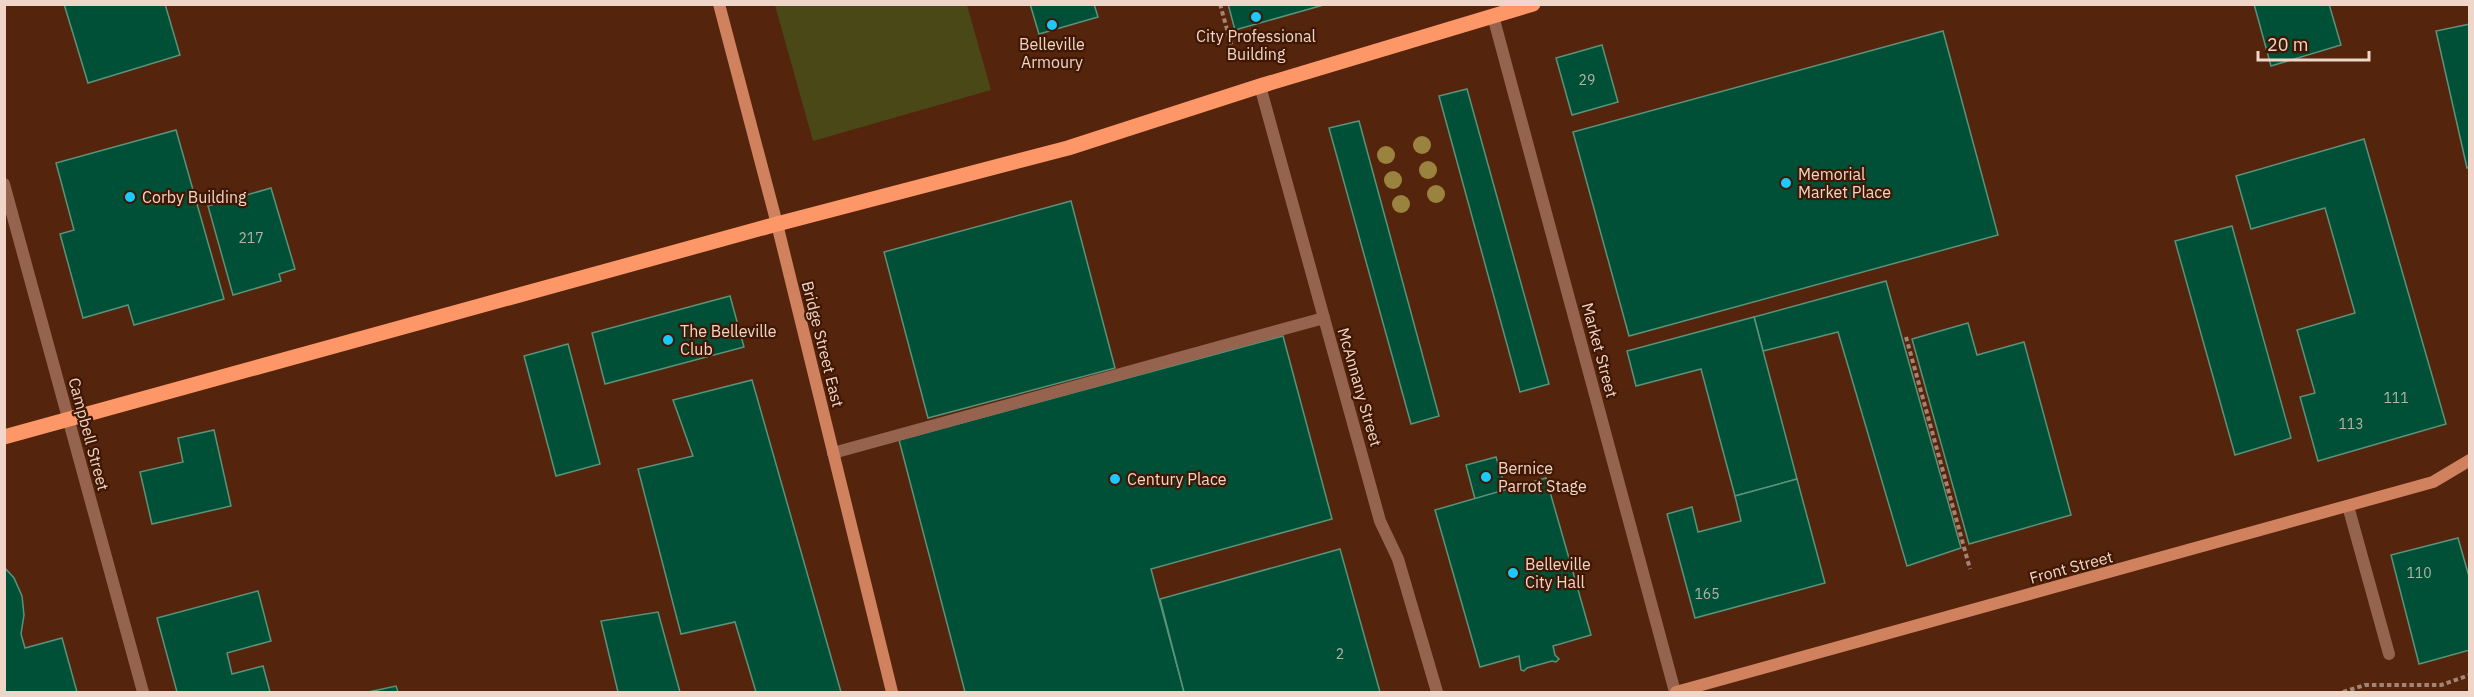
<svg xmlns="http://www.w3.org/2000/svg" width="2474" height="697" font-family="'IBM Plex Sans',sans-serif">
	<rect width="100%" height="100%" fill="#4a210d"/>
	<path fill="#54240c" d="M4,5H2469V692H5Z"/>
	<path fill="#4b4818" d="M775,5H967L991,90L813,141Z"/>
	<g fill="#005038" stroke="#5b927a" stroke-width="1.5">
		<path d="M64,4H165L180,55L88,83Z"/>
		<path d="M1030,4H1094L1098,17L1039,34Z"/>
		<path d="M1228,4H1327L1235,30Z"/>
		<path d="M2254,4H2329L2341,45L2271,66Z"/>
		<path d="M2470,24V167L2467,168L2436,31Z"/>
		<path d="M1943,31L1998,235L1629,336L1573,132Z"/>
		<path d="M1602,45L1618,102L1572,115L1556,58Z"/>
		<path d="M1467,89L1549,384L1520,392L1439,96Z"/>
		<path d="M1359,121L1439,416L1411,424L1329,128Z"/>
		<path d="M176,130L224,299L134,325L128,305L83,318L60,234L74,230L56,163Z"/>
		<path d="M2364,139L2446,424L2318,461L2300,397L2315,393L2297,330L2355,313L2325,208L2251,229L2236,176Z"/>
		<path d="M271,188L295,269L279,274L281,281L233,295L208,206Z"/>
		<path d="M1071,201L1115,368L928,418L884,252Z"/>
		<path d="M2232,226L2291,438L2235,455L2175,241Z"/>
		<path d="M1886,281L1961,548L1907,566L1838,332L1763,351L1754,317Z"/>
		<path d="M730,296L744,347L605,384L592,333Z"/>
		<path d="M1754,317L1797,479L1735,496L1701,369L1636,386L1627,351Z"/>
		<path d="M1968,323L1977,355L2024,342L2071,515L1969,544L1912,339Z"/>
		<path d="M1283,336L1332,519L1151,569L1184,692H965L899,440Z"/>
		<path d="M568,344L600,464L556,476L524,356Z"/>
		<path d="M752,380L841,692H756L735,622L681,634L638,469L693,456L673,400Z"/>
		<path d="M214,430L231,506L152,524L140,472L183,462L178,438Z"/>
		<path d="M1496,457L1506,490L1475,499L1466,465Z"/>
		<path d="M1546,478L1591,635L1553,646L1555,655L1559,659L1556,662L1552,661L1527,668L1524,671L1521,670L1519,656L1480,667L1435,510Z"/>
		<path d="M1797,479L1825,583L1695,618L1667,514L1692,507L1698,532L1741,521L1735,496Z"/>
		<path d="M2458,538L2470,580V650L2419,664L2391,555Z"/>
		<path d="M1340,549L1380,692H1184L1160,599Z"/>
		<path d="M4,567L14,578L22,596L24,615L21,634L25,648L62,638L77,692H4Z"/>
		<path d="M258,591L271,641L227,653L232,674L263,666L270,692H177L157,618Z"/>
		<path d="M658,612L680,692H618L601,621Z"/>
		<path d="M396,686L398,692H368Z"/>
	</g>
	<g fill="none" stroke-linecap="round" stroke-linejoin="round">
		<g stroke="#a48373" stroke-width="4" stroke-dasharray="4.5 3" stroke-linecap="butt">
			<path d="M1220,4L1233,51"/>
			<path d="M1906,337L1970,569"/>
			<path d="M2343,692L2365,685H2441L2470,675"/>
		</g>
		<g stroke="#96644e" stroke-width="12">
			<path d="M833,453L1324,318"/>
			<path d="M2348,506L2389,654"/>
		</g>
		<g stroke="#96644e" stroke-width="12">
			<path d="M1493,16L1675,692"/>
			<path d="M1260,86L1380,521L1398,559L1437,692"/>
			<path d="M4,184L143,692"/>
		</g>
		<g stroke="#d0815d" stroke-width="12">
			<path d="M719,4L777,224L892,692"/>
			<path d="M1676,692L2433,482L2470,460"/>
		</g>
		<path stroke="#fd9768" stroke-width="15" d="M4,437L777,224L1068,148L1260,86L1533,4"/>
	</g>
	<g fill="#9a833e">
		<circle cx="1422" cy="145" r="9"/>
		<circle cx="1386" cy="155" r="9"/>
		<circle cx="1428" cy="170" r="9"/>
		<circle cx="1393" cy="180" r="9"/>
		<circle cx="1436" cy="194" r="9"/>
		<circle cx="1401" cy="204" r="9"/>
	</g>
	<g fill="#1bc9fc" stroke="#3f1703" stroke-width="2">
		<circle cx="1256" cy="17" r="6"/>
		<circle cx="1052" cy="25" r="6"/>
		<circle cx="1786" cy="183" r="6"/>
		<circle cx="130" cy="197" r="6"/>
		<circle cx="668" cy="340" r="6"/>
		<circle cx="1486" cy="477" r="6"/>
		<circle cx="1115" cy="479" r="6"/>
		<circle cx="1513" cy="573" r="6"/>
	</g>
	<g text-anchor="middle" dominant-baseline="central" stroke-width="4.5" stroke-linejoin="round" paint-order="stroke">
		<g font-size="14" fill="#b4b4a5">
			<text x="1587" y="80">29</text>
			<text x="251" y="238">217</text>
			<text x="2396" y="398">111</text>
			<text x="2351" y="424">113</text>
			<text x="2419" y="573">110</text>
			<text x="1707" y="594">165</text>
			<text x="1340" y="654">2</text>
		</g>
		<g font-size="16" fill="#f0d5c9" stroke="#3f1703" text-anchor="start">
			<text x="1256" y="36" text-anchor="middle">City Professional<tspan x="1256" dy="18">Building</tspan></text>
			<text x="1052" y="44" text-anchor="middle">Belleville<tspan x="1052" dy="18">Armoury</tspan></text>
			<text x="1798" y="174">Memorial<tspan x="1798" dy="18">Market Place</tspan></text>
			<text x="142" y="197">Corby Building</text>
			<text x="680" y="331">The Belleville<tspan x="680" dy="18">Club</tspan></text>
			<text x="1498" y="468">Bernice<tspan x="1498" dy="18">Parrot Stage</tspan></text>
			<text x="1127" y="479">Century Place</text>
			<text x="1525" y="564">Belleville<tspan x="1525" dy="18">City Hall</tspan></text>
		</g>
		<g font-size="16" fill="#f0d5c9" stroke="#3f1703">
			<text transform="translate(823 344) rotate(76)">Bridge Street East</text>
			<text transform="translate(1600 350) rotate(75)">Market Street</text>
			<text transform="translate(1360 387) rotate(74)">McAnnany Street</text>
			<text transform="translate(89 434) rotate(75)">Campbell Street</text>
			<text transform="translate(2071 567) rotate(-15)">Front Street</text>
		</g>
	</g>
	<rect width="2474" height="697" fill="none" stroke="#f0d5c9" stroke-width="12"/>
	<path d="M2258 51v9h111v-9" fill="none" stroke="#f0d5c9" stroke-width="3"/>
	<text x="2267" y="51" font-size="18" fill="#f0d5c9" stroke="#3f1703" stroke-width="4.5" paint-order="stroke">20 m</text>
</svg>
